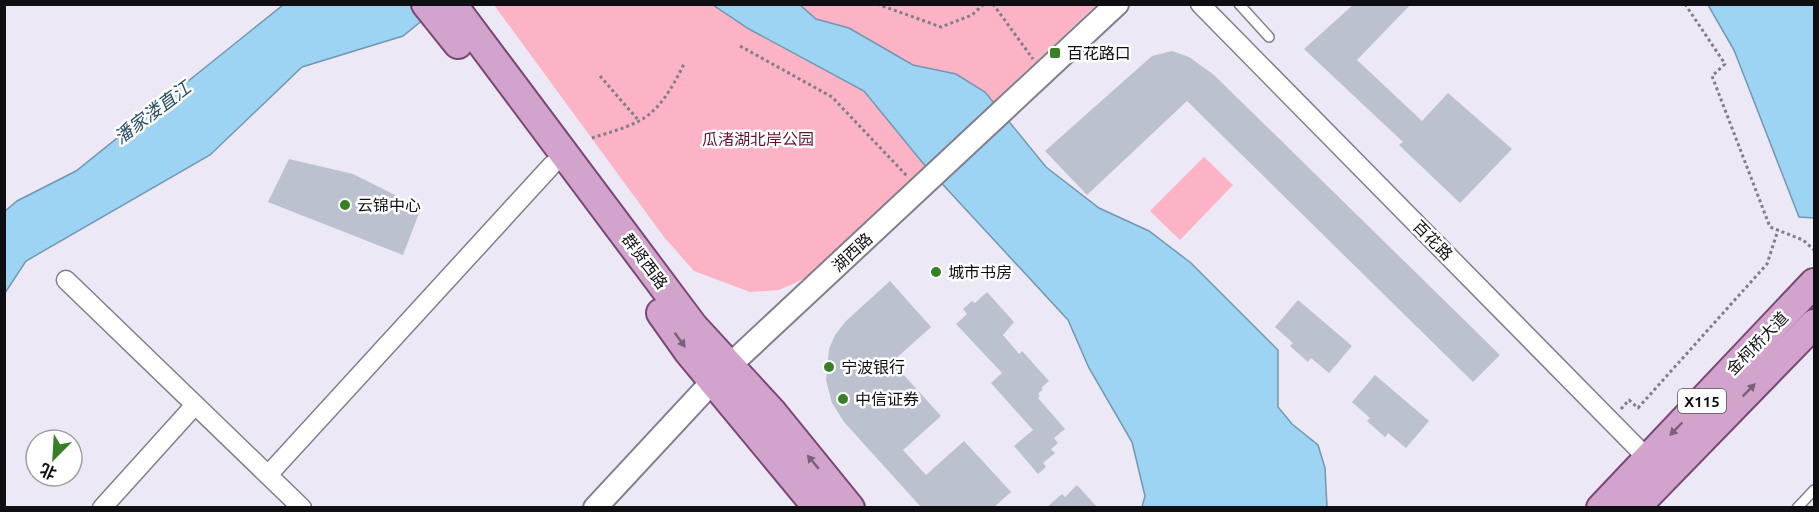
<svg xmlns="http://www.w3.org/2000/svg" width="1819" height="512" font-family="Ubuntu,'Noto Sans SC',sans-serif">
	<rect width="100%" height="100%" fill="#ece8f6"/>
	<g fill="#fcb3c5">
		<path d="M494,5H1096L808,277L779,290L750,292L694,271L664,237Z"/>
		<path d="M1204,157L1233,185L1180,240L1150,211Z"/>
	</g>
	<g fill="#9dd3f3" stroke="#7298b0" stroke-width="1.5">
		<path d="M283,5H441L403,36L302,67L210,155L26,261L5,293V211L17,201L76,171Z"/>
		<path d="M713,5H800L816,19L849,28L913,65L956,74L985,92L1046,167L1099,208L1149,231L1191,263L1278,350V407L1292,424L1318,445L1325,468L1327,507H1142L1145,496L1132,442L1089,368L1068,320L922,162L864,91L749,29Z"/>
		<path d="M1708,5H1814V218L1799,217L1734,50Z"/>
	</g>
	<g fill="#bbc1ce">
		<path d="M1354,4H1411L1357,60L1422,121L1448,93L1512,149L1460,203L1399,145L1403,142L1304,49Z"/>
		<path d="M1172,51L1189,57L1214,75L1500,355L1473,382L1187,101L1087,195L1045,151L1152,56Z"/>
		<path d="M289,159L353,174L421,208L403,255L268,202Z"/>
		<path d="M890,281L931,327L892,362L941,416L903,450L926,475L964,441L1011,492L994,507H921L844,422L832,403L826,380L829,349L835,335L846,321Z"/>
		<path d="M987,292L1014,322L1003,335L1019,354L1022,351L1049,381L1041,388L1043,389L1038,394L1040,396L1038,398L1065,429L1054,438L1058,443L1051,449L1055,453L1043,463L1046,467L1038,474L1014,446L1033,430L991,383L1002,373L956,324L967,314L963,309L972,301L975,303Z"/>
		<path d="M1298,300L1352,346L1329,373L1311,358L1308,362L1290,346L1293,343L1275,327Z"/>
		<path d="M1375,375L1429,421L1406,448L1388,433L1385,437L1367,421L1370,418L1352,402Z"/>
		<path d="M1077,485L1097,507H1047L1062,494L1065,497Z"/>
	</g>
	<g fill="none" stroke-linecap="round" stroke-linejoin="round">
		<defs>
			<g id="service">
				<path d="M1239,4L1269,37"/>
				<path d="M1797,508L1814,490"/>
			</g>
			<g id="minor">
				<path d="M1200,4L1655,466"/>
				<path d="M66,280L302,508"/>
				<path d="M268,475L552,165"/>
				<path d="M102,508L195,405"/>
			</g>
			<path id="tertiary" d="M595,508L713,381L1117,4"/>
			<g id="primary">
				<path d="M426,4L458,44"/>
				<path d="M452,4L693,326L772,412L850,508"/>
				<path d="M661,313L688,351L818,508"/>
				<path d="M1601,508L1814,283"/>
				<path d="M1635,508L1814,324"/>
			</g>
		</defs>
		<use href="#service" stroke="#827e8b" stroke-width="12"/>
		<use href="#minor" stroke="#827e8b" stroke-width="21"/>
		<use href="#tertiary" stroke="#827e8b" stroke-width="26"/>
		<use href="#primary" stroke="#7a4876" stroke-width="32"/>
		<g stroke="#817e88" stroke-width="3" stroke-dasharray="3 3" stroke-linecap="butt">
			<path d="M877,4L941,27L972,15L984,4"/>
			<path d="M993,4L1033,59"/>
			<path d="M1685,4L1725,64L1712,76L1770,227L1803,240L1814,250"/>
			<path d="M740,46L832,97L907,176"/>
			<path d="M600,76L639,121"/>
			<path d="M592,138C607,133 623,129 637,122C660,111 673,86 684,64"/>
			<path d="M1621,409L1629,400L1638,408L1767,264L1778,230"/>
		</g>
		<use href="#service" stroke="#fff" stroke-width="9"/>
		<use href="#minor" stroke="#fff" stroke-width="18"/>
		<use href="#tertiary" stroke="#fff" stroke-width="22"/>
		<use href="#primary" stroke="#d2a4cd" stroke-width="28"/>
	</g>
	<defs><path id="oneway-solid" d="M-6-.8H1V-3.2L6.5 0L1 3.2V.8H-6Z" transform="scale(1.5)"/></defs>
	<g fill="#7a6079">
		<use href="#oneway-solid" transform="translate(680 340) rotate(54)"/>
		<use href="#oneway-solid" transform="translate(1749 390) rotate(-45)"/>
		<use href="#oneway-solid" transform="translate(1676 429) rotate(134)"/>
		<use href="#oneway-solid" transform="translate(813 462) rotate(-130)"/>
	</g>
	<g fill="#378026" stroke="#fff" stroke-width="2">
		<rect x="1049" y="47" width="12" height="12" rx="3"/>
		<circle cx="345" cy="205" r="6"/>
		<circle cx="936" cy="272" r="6"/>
		<circle cx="829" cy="367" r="6"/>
		<circle cx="843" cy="399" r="6"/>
	</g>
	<g text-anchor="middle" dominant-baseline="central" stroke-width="5" stroke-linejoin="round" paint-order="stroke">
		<rect fill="#fff" stroke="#57565a" stroke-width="1.5" x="1678" y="389" width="48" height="24" rx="4.5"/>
		<g font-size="15" font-weight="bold" fill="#0f0e13">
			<text x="1702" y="401">X115</text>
		</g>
		<g font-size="16" fill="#0f0e13" stroke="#fff" text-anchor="start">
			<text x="1067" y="53">百花路口</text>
			<text x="357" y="205">云锦中心</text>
			<text x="948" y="272">城市书房</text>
			<text x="841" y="367">宁波银行</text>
			<text x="855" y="399">中信证券</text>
		</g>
		<g font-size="16" fill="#650f32" stroke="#fff">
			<text x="758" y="139">瓜渚湖北岸公园</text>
		</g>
		<g font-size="16" fill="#0f0e13" stroke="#fff">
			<text transform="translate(1433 240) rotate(45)">百花路</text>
			<text transform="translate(852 252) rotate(-43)">湖西路</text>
			<text transform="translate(645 261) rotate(53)">群贤西路</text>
			<text transform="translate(1757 343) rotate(-46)">金柯桥大道</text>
		</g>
		<g font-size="18" font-style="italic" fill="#244d64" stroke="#fff">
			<text transform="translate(152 112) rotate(-37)">潘家溇直江</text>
		</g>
	</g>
	<rect width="1819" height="512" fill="none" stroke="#0f0e13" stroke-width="12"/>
	<g transform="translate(54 458) rotate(204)"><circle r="28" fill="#ffffff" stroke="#9f9fa1" stroke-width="1.5"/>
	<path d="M0-4.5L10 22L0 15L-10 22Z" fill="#378026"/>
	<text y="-9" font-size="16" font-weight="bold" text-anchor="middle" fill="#0f0e13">北</text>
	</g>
</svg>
